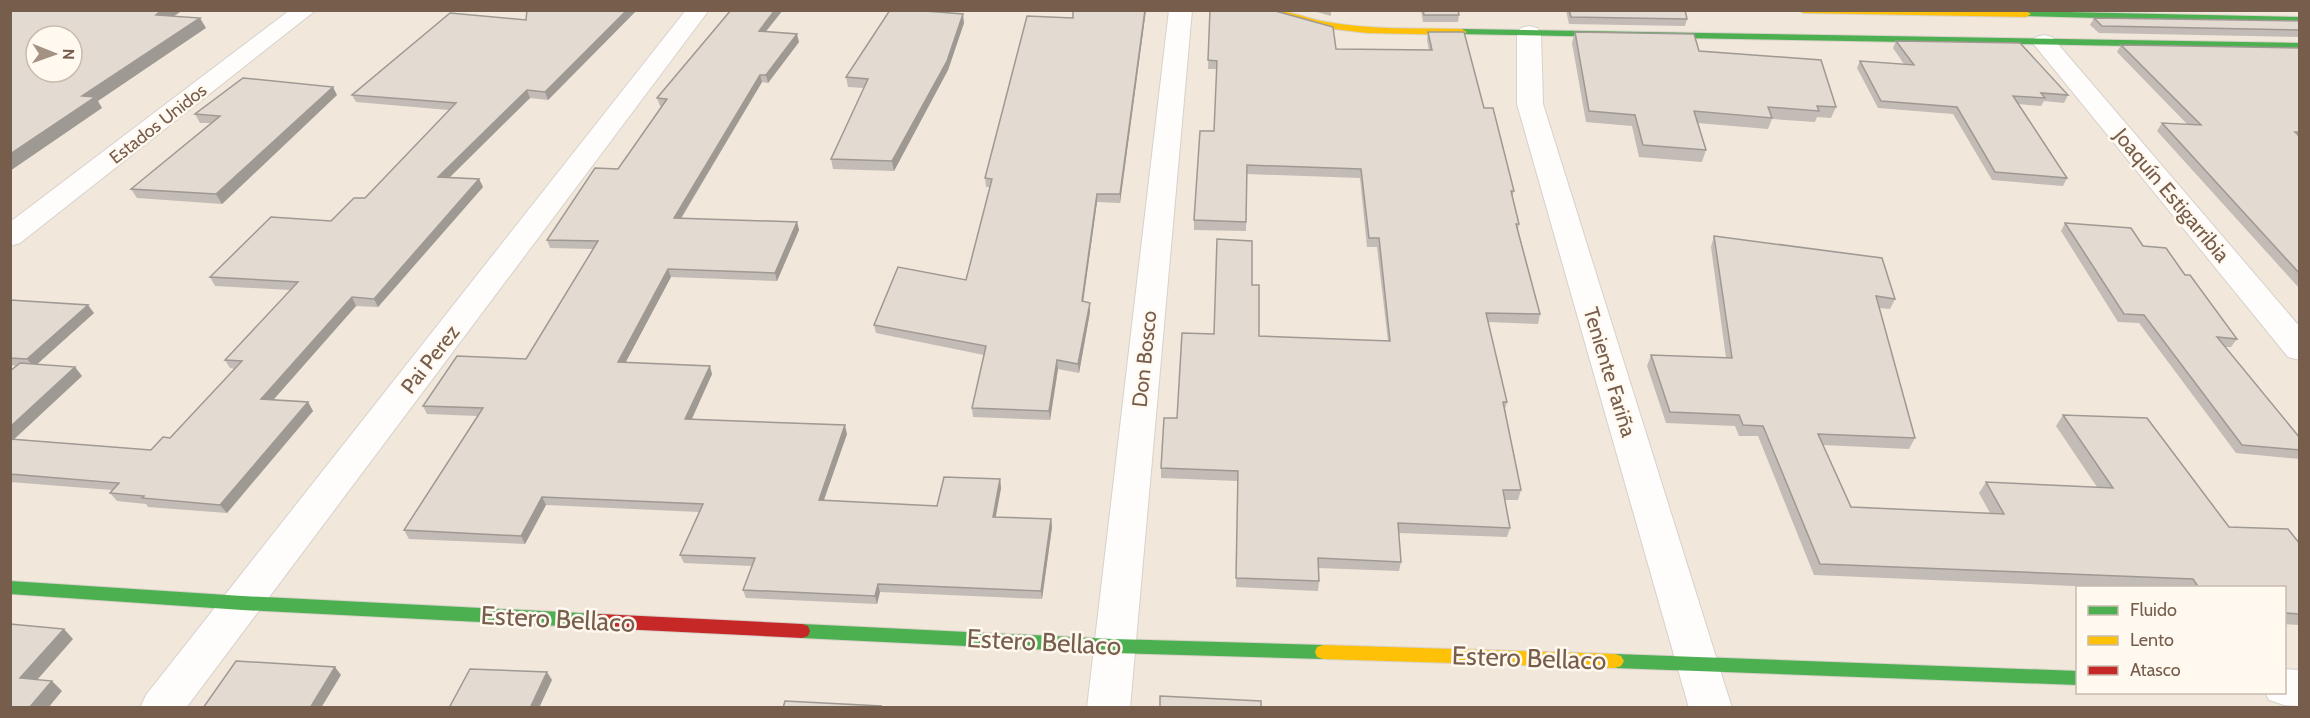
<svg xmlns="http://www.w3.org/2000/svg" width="2310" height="718" font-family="Cabin,sans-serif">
	<rect width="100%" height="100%" fill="#f8f4ed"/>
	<path fill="#f1e7db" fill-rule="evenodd" d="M11,11H2299V707H11ZM36,36H72V72H36ZM2078,588H2284V692H2078Z"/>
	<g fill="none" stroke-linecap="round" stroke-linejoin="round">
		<defs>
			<g id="street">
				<path d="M290,10H316L20,243L10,246V222Z"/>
				<path d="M686,10H709L186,708H140L146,695Z"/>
				<path d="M1169,10H1192L1130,708H1087Z"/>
				<path d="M1529,26L1537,28L1541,33L1543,104L1732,708H1689L1517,104V33L1521,28Z"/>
				<path d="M2044,35L2052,37L2300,327V360L2288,357L2036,47L2032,42L2036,37Z"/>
				<path d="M2284,669L2300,670V706L2284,705L2269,700L2265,692H2284Z"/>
			</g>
			<g id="fast">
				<path d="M2026,11L2300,17V23L2023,16L2021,14Z"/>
				<path d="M1462,29L2300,43V49L1459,34V30Z"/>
				<path d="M10,581L242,596L600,614L606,616L608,621L606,626L600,628L242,610L10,594Z"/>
				<path d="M802,624L1113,639L1323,645L1329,647L1331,652L1329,657L1323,659L1113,653L802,638L796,636L794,631L796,626Z"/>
				<path d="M1615,654L2078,671V685L1615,668L1609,666L1606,661L1609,656Z"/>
			</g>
			<g id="slow">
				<path d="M1269,10C1290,10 1307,19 1327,22C1372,30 1417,28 1462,29L1467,32L1462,35L1367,33L1325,28Z"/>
				<path d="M1799,10L2026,11L2031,14L2026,17L1803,13Z"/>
				<path d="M1323,645L1615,654L1621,656L1624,661L1621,666L1615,668L1323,659L1317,657L1315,652L1317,647Z"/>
			</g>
			<path id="jam" d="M600,614L802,624L808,626L810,631L808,636L802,638L600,628L594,626L592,621L594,616Z"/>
		</defs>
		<use href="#street" stroke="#d7d1cb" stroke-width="2"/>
		<use href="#fast" stroke="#d8d1c9" stroke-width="2"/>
		<use href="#slow" stroke="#d8d1c9" stroke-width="2"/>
		<use href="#jam" stroke="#d8d1c9" stroke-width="2"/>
		<use href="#street" fill="#fefdfc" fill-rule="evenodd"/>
		<use href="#fast" fill="#4caf50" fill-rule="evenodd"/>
		<use href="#slow" fill="#ffc107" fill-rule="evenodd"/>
		<use href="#jam" fill="#c62828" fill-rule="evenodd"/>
	</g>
	<g fill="#c3bbb5">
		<path d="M527,10H637L548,100L530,98L449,177L479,179L483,187L378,307L356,306L273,400L308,402L313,411L227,513L148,507L146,504L117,501L110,493L112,490L10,482V371L17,366L10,365V300L94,313L37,364L82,376L14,439L151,450L170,438L235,369L230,368L225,360L291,290L215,286L210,277L331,221L365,198L449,110L356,102L352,95L526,20Z"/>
		<path d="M1146,10L1120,203L1097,202L1083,301L1090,303V312L1079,373L1058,369L1050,420L973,417L972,408L984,355L876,333L874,325L966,280L990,187H986L985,178L1073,18Z"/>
		<path d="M1210,10L1336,49L1429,50L1427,40L1428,32L1484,108L1514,191L1512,198L1519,224L1518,229L1540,314L1538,324L1488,322L1507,402L1505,409L1521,490L1518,500H1504L1510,528L1507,537L1399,533L1401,562L1399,571L1318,568L1319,581L1318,591L1236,587L1238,481L1161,478V468L1177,418L1214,334L1252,285L1259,336L1388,341L1377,247H1367L1360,178L1247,174L1246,231L1194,230V220L1214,131L1217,69H1208Z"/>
		<path d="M1310,10H1331V16Z"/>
		<path d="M1421,10H1458L1459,15L1458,22H1423Z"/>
		<path d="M1566,10H1685L1687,19L1685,26L1569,24Z"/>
		<path d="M2094,18L2300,21V37L2099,33L2090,25Z"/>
		<path d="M964,23L948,70L894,171L833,169L831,159L864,88L848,87L846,77Z"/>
		<path d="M766,32L799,42L768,83L762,82L681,219L797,222L799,230L777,281L671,277L625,363L712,374L692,419L847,434L824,500L937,506L1000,479L1001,488L996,517L1051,519L1052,527L1042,599L880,592L877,604L746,598L743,590L752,566L684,563L680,555L699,512L546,505L525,544L409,539L404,530L477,416L427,414L423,406L526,359L593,249L550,248L547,240L618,169L662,106H660L657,98Z"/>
		<path d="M1575,32L1699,51L1836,107L1831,118L1817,117L1815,122L1772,119L1768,129L1697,123L1706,150L1702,162L1639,157L1632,126L1586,122L1572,43Z"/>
		<path d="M1896,41L2068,95L2064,103L2044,101L2041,106L2018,104L2067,178L2063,186L1992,180L1953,114L1878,108L1857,68L1860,61L1904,64L1893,48Z"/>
		<path d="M2121,45L2300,48V289L2157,131L2162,123L2188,125L2117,52Z"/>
		<path d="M337,95L222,204L137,198L131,189L211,123H200L195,114Z"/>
		<path d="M2065,223L2143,246L2185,275L2237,339L2231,347H2224L2300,438V459L2236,453L2139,323L2118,322L2061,231Z"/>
		<path d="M1714,236L1895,299L1890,309L1879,308L1915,438L1909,449L1823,445L1851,507L1990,513L1979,493L1986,482L2097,487L2056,426L2063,415L2229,527L2300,544V625L2284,624V588H2122L1814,575L1758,436H1739L1735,426L1666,423L1647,366L1651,355L1726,358L1711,247Z"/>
	</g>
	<g fill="#9f9993">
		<path d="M162,10H183L161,25L156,15Z"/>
		<path d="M627,10H637L548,100L545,92Z"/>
		<path d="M775,10H783L760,39L759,31Z"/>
		<path d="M1145,10H1146L1120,203V194Z"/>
		<path d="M963,14L964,23L948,70L894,171L892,161Z"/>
		<path d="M200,18L206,28L98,101L102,108L10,171V154L82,96Z"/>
		<path d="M797,34L799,42L768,83L766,75Z"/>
		<path d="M760,75L762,82L676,226L674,218Z"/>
		<path d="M333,87L337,95L222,204L216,194Z"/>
		<path d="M527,90L530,98L442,185L438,177Z"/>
		<path d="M479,179L483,187L378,307L374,299Z"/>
		<path d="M1097,194V202L1082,310V301Z"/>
		<path d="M797,222L799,230L777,281L775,273Z"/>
		<path d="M668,269L671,277L621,371L618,362Z"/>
		<path d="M352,297L356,306L267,407L261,399Z"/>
		<path d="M1090,303V312L1079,373L1078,364Z"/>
		<path d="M88,305L94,313L34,367L27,359Z"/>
		<path d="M1057,360L1058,369L1050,420L1049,411Z"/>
		<path d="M710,366L712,374L688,427L685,419Z"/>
		<path d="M75,367L82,376L10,443V427Z"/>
		<path d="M308,402L313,411L227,513L220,505Z"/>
		<path d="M845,425L847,434L821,508L819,500Z"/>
		<path d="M1000,479L1001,488L994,525L993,517Z"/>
		<path d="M542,497L546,505L525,544L521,536Z"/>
		<path d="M1051,519L1052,527L1042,599L1041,591Z"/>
		<path d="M878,584L880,592L877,604L875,596Z"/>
		<path d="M64,629L73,639L30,688L20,678Z"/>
		<path d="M335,667L341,675L321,708H310Z"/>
		<path d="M547,672L552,680L539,708H530Z"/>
		<path d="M52,681L62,691L48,708H29Z"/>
	</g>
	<g fill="#e3dad2" stroke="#9f9993" stroke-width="1.5" fill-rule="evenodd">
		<path d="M10,10H162L156,15L200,18L82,96L95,97L10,154ZM36,36H72V72H36Z"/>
		<path d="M527,10H627L545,92L527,90L438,177L479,179L374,299L352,297L261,399L308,402L220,505L142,498L144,496L110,493L119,483L10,474V439L151,450L163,437L170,438L242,361L225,360L298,282L210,277L271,217L331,221L354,198H365L456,103L352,95L450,13L526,20Z"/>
		<path d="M731,10H775L759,31L797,34L766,75H760L674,218L797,222L775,273L668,269L618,362L710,366L685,419L845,425L819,500L937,506L944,477L1000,479L993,517L1051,519L1041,591L878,584L875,596L743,590L755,558L680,555L703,504L542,497L521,536L404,530L483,408L423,406L457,356L526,359L598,241L547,240L595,168L618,169L667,99L657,98Z"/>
		<path d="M890,10H912L963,14L947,61L892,161L831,159L868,79L846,77Z"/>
		<path d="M1073,10H1145L1120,194H1097L1082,301L1090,303L1078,364L1057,360L1049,411L972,408L986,346L874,325L898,267L966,280L992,179L985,178L1027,16L1073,18Z"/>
		<path d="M1210,10H1272L1333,27L1336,49L1432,50L1428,32H1464L1484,108H1493L1514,191H1511L1519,224H1516L1540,314L1486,313L1507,402H1503L1521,490H1503L1510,528L1398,523L1401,562L1318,558L1319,581L1236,578L1238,471L1161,468L1164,418H1177L1182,333L1214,334L1217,239L1252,241V285H1259V336L1390,341L1379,238H1369L1361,169L1247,165L1246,222L1194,220L1200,131H1214L1217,61L1208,60Z"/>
		<path d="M1423,10H1458L1459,15H1424Z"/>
		<path d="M1569,10H1685L1687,19L1571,17Z"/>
		<path d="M2094,18L2300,21V30L2102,26Z"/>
		<path d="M1575,32L1694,34L1699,51L1821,60L1836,107L1817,106L1819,111L1768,107L1772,118L1694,111L1706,150L1643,145L1635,115L1589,111Z"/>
		<path d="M1896,41L2020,43L2068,95L2041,93L2045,98L2013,96L2067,178L1995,172L1957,107L1881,101L1860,61L1914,65Z"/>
		<path d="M2121,45L2300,48V132H2295L2300,137V274L2162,123L2201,125Z"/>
		<path d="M243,78L333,87L216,194L131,189L220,116L195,114Z"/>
		<path d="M2065,223L2131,228L2143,246L2166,248L2185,275H2190L2237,339L2217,337L2300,438V450L2242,445L2144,315L2124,314Z"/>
		<path d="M1714,236L1882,258L1895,299L1876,296L1915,438L1818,434L1851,507L2004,514L1986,482L2113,488L2063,415L2147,418L2229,527L2288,529L2300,544V614L2284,613V588H2199L2193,579L1820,564L1763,426L1743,425L1739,415L1670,412L1651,355L1732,358Z"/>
		<path d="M10,300L88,305L27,359L10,358Z"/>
		<path d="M20,363L75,367L10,427V371Z"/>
		<path d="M10,624L64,629L20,678L52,681L29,708H10Z"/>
		<path d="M236,661L335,667L310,708H203Z"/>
		<path d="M470,669L547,672L530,708H449Z"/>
		<path d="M1160,696L1261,701V708H1160Z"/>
		<path d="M785,701L881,706L880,708H783Z"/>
	</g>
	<g text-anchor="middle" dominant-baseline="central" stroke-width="5" stroke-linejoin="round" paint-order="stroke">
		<g font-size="18" fill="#775d4c" stroke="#fff9f0">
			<text transform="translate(158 124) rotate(-38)">Estados Unidos</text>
		</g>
		<g font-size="21" fill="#775d4c" stroke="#fff9f0">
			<text transform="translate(2172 195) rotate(50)">Joaquín Estigarribia</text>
			<text transform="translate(430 359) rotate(-52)">Pai Perez</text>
			<text transform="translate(1144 359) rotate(-84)">Don Bosco</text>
			<text transform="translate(1610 372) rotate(73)">Teniente Fariña</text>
		</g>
		<g font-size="26" fill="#775d4c" stroke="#fff9f0">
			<text transform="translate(558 619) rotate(3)">Estero Bellaco</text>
			<text transform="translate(1044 642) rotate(3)">Estero Bellaco</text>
			<text transform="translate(1529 658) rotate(2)">Estero Bellaco</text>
		</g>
	</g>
	<rect width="2310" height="718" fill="none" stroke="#775d4c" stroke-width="24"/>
	<rect x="2076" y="586" width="210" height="108" fill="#fff9f0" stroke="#c9bbae" stroke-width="1.5"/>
	<rect x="2088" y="606" width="30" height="9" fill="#4caf50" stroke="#c9bbae" stroke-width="1.5"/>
	<text x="2130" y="616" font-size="18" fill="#775d4c">Fluido</text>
	<rect x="2088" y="636" width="30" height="9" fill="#ffc107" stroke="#c9bbae" stroke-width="1.5"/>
	<text x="2130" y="646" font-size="18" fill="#775d4c">Lento</text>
	<rect x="2088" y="666" width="30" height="9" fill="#c62828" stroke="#c9bbae" stroke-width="1.5"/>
	<text x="2130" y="676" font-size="18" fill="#775d4c">Atasco</text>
	<g transform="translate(54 54) rotate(91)"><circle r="28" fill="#fff9f0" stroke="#c9bbae" stroke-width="1.5"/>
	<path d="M0-4.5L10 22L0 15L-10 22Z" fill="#a49284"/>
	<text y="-9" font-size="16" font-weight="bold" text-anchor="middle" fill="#775d4c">N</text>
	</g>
</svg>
